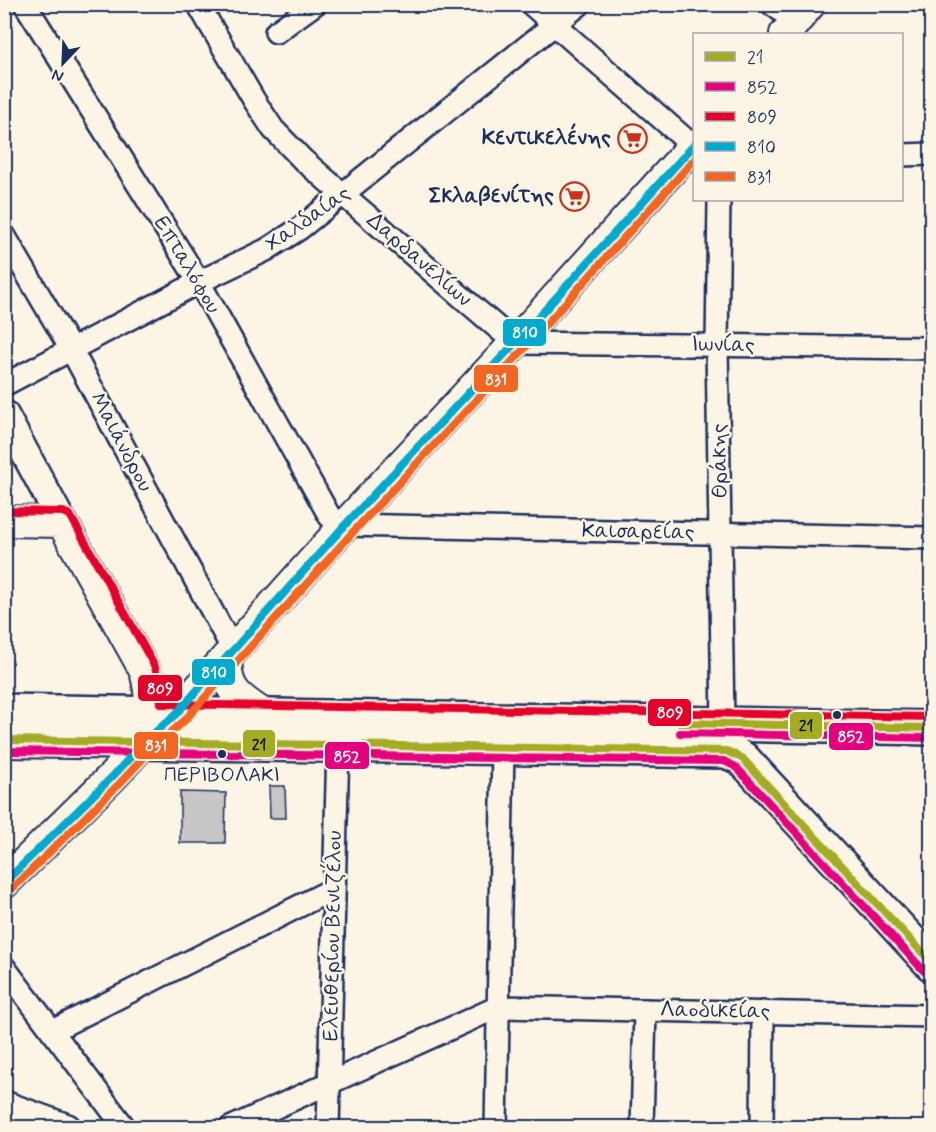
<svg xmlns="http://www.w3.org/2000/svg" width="936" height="1132" font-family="Mynerve,sans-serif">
	<rect width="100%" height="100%" fill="#fcf5e5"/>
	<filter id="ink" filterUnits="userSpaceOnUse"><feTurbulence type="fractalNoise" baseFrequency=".0167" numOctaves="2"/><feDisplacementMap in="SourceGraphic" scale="12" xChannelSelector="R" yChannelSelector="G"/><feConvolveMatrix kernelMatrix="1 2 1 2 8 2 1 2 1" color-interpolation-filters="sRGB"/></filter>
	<g filter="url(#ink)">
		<g fill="#c8c7c6" stroke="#1b2f5e" stroke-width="1.5">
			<path d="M269,786H285L286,818H270Z"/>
			<path d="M180,792L226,793L225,843H180Z"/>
		</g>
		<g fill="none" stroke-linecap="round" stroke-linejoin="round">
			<defs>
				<g id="minor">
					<path d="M25,4L199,282L330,517L345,525L932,538"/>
					<path d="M198,4L254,100L273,129L303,160L515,343L932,348"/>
					<path d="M531,4L694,147"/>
					<path d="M772,4L795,21"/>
					<path d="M276,32L315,4"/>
					<path d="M902,155L932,154"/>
					<path d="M719,200L717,345L723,723"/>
					<path d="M4,235L72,351L233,650"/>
					<path d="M4,385L199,282L266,250L299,229L580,4"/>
					<path d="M4,967L125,1128"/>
					<path d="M52,1031L333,889"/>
					<path d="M230,1128L498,1007L932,1016"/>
					<path d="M328,1128L338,745"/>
					<path d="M496,1128L503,748"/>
					<path d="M642,1128L645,1010"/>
					<path d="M762,1128L763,1012"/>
				</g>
				<g id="tertiary">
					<path d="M4,414L62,522"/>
					<path d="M4,1105L67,1128"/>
				</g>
				<g id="secondary">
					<path d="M785,34L810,4"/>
					<path d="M4,521L62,522L145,671C151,694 152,713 146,736"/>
					<path d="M227,657C224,691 240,699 266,716"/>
					<path d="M4,883L114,775L144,742L176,714L345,525L515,343L694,145"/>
				</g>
				<g id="primary">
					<path d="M4,711L932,728"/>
					<path d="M4,740L726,751L742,758L932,964"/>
				</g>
			</defs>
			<use href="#minor" stroke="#1b2f5e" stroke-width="26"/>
			<use href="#tertiary" stroke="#1b2f5e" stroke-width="32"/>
			<use href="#secondary" stroke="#1b2f5e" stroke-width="34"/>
			<use href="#primary" stroke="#1b2f5e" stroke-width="38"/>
			<use href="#minor" stroke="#fcf5e5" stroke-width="21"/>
			<use href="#tertiary" stroke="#fcf5e5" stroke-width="27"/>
			<use href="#secondary" stroke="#fcf5e5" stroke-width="30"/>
			<use href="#primary" stroke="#fcf5e5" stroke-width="33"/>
			<defs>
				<g id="bus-1">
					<path d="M680,723L932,728"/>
					<path d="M4,740L726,751L742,758L932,963"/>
				</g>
				<g id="bus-2">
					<path d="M680,733L932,738"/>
					<path d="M4,751L724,761L736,767L924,971"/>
				</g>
				<path id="bus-3" d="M4,511L63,512L70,515L155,667L160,689L161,704L932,717"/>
				<path id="bus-4" d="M4,883L114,775L144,742L176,714L345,525L515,343L694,145"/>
				<path id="bus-5" d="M11,890L121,782L151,750L184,721L353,532L523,350L694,160"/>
			</defs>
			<use href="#bus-1" stroke="#fcf5e5" stroke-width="12"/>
			<use href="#bus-2" stroke="#fcf5e5" stroke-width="12"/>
			<use href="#bus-3" stroke="#fcf5e5" stroke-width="12"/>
			<use href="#bus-4" stroke="#fcf5e5" stroke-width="12"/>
			<use href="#bus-5" stroke="#fcf5e5" stroke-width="12"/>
			<use href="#bus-1" stroke="#a4ac26" stroke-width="8"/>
			<use href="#bus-2" stroke="#e5007d" stroke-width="8"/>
			<use href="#bus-3" stroke="#e4002b" stroke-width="8"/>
			<use href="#bus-4" stroke="#00a9ce" stroke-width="8"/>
			<use href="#bus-5" stroke="#f26522" stroke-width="8"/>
		</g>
	</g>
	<defs>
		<symbol id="supermarket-ring" viewBox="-11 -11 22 22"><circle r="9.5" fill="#fcf5e5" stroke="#c8321e" stroke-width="1.5"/><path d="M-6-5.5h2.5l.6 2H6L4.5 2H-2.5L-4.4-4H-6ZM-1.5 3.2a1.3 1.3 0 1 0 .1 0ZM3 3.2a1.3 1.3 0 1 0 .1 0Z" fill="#c8321e"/></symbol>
	</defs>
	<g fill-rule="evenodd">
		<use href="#supermarket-ring" x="616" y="122" width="33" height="33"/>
		<use href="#supermarket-ring" x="558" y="180" width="33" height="33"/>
	</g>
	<g fill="#1b2f5e" stroke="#fcf5e5" stroke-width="2">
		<circle cx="837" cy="715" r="5"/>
		<circle cx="222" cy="754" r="5"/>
	</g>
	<g text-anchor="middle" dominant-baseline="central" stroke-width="5" stroke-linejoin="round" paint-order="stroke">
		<g font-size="20" fill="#1b2f5e" stroke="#fcf5e5">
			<text x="222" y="775">ΠΕΡΙΒΟΛΑΚΙ</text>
		</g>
		<g font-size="22" font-weight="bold" fill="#1b2f5e" stroke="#fcf5e5" text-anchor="end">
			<text x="611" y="138">Κεντικελένης</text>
			<text x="554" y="196">Σκλαβενίτης</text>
		</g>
		<g font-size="22" fill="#1b2f5e" stroke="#fcf5e5">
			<text transform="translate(308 219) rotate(-35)">Χαλδαίας</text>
			<text transform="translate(419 260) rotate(41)">Δαρδανελίων</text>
			<text transform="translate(187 265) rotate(59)">Επταλόφου</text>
			<text transform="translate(723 345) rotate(1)">Ιωνίας</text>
			<text transform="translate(121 442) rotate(62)">Μαιάνδρου</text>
			<text transform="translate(720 461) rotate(-91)">Θράκης</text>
			<text transform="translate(638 532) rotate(1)">Καισαρείας</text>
			<text transform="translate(333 936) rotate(-89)">Ελευθερίου Βενιζέλου</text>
			<text transform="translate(715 1011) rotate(1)">Λαοδικείας</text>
		</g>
	</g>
	<g stroke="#fcf5e5" stroke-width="2">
		<rect x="502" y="318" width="45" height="29" rx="6" fill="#00a9ce"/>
		<rect x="473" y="364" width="46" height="29" rx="6" fill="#f26522"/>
		<rect x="191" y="658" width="45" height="28" rx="6" fill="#00a9ce"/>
		<rect x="137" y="674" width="46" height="28" rx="6" fill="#e4002b"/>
		<rect x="647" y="698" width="45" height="29" rx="6" fill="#e4002b"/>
		<rect x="789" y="711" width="34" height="29" rx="6" fill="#a4ac26"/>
		<rect x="828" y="722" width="46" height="29" rx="6" fill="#e5007d"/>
		<rect x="242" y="729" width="34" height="29" rx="6" fill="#a4ac26"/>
		<rect x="133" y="731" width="46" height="29" rx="6" fill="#f26522"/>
		<rect x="324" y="741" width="46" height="29" rx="6" fill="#e5007d"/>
	</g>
	<g font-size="16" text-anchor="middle" font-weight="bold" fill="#fff">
		<text x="525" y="338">810</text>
		<text x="496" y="385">831</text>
		<text x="214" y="678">810</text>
		<text x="160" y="694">809</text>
		<text x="670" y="718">809</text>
		<text x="851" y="742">852</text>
		<text x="156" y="751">831</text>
		<text x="347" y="762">852</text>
	</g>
	<g font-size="16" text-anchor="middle" font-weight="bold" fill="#111">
		<text x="806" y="731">21</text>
		<text x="259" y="750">21</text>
	</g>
	<rect width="936" height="1132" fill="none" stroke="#fcf5e5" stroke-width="24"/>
	<rect x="12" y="12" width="912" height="1108" fill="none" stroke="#1b2f5e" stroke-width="2" filter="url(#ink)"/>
	<rect x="693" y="33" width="210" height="168" fill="#fcf5e5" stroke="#a2a6af" stroke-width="1.5"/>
	<rect x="705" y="52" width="30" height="9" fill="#a4ac26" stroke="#a2a6af" stroke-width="1.5"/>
	<text x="747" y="63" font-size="18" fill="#1b2f5e">21</text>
	<rect x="705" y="82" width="30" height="9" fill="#e5007d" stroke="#a2a6af" stroke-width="1.5"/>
	<text x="747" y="93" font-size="18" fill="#1b2f5e">852</text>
	<rect x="705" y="112" width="30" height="9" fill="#e4002b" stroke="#a2a6af" stroke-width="1.5"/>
	<text x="747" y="123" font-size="18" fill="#1b2f5e">809</text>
	<rect x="705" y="142" width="30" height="9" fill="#00a9ce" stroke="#a2a6af" stroke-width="1.5"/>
	<text x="747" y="153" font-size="18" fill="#1b2f5e">810</text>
	<rect x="705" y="172" width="30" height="9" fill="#f26522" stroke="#a2a6af" stroke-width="1.5"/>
	<text x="747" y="183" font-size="18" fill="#1b2f5e">831</text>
	<g transform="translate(63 63) rotate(203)" stroke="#fcf5e5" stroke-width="4.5" paint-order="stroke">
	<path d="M0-4.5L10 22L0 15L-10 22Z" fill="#1b2f5e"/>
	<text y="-9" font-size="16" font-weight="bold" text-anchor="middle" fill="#1b2f5e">N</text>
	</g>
</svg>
